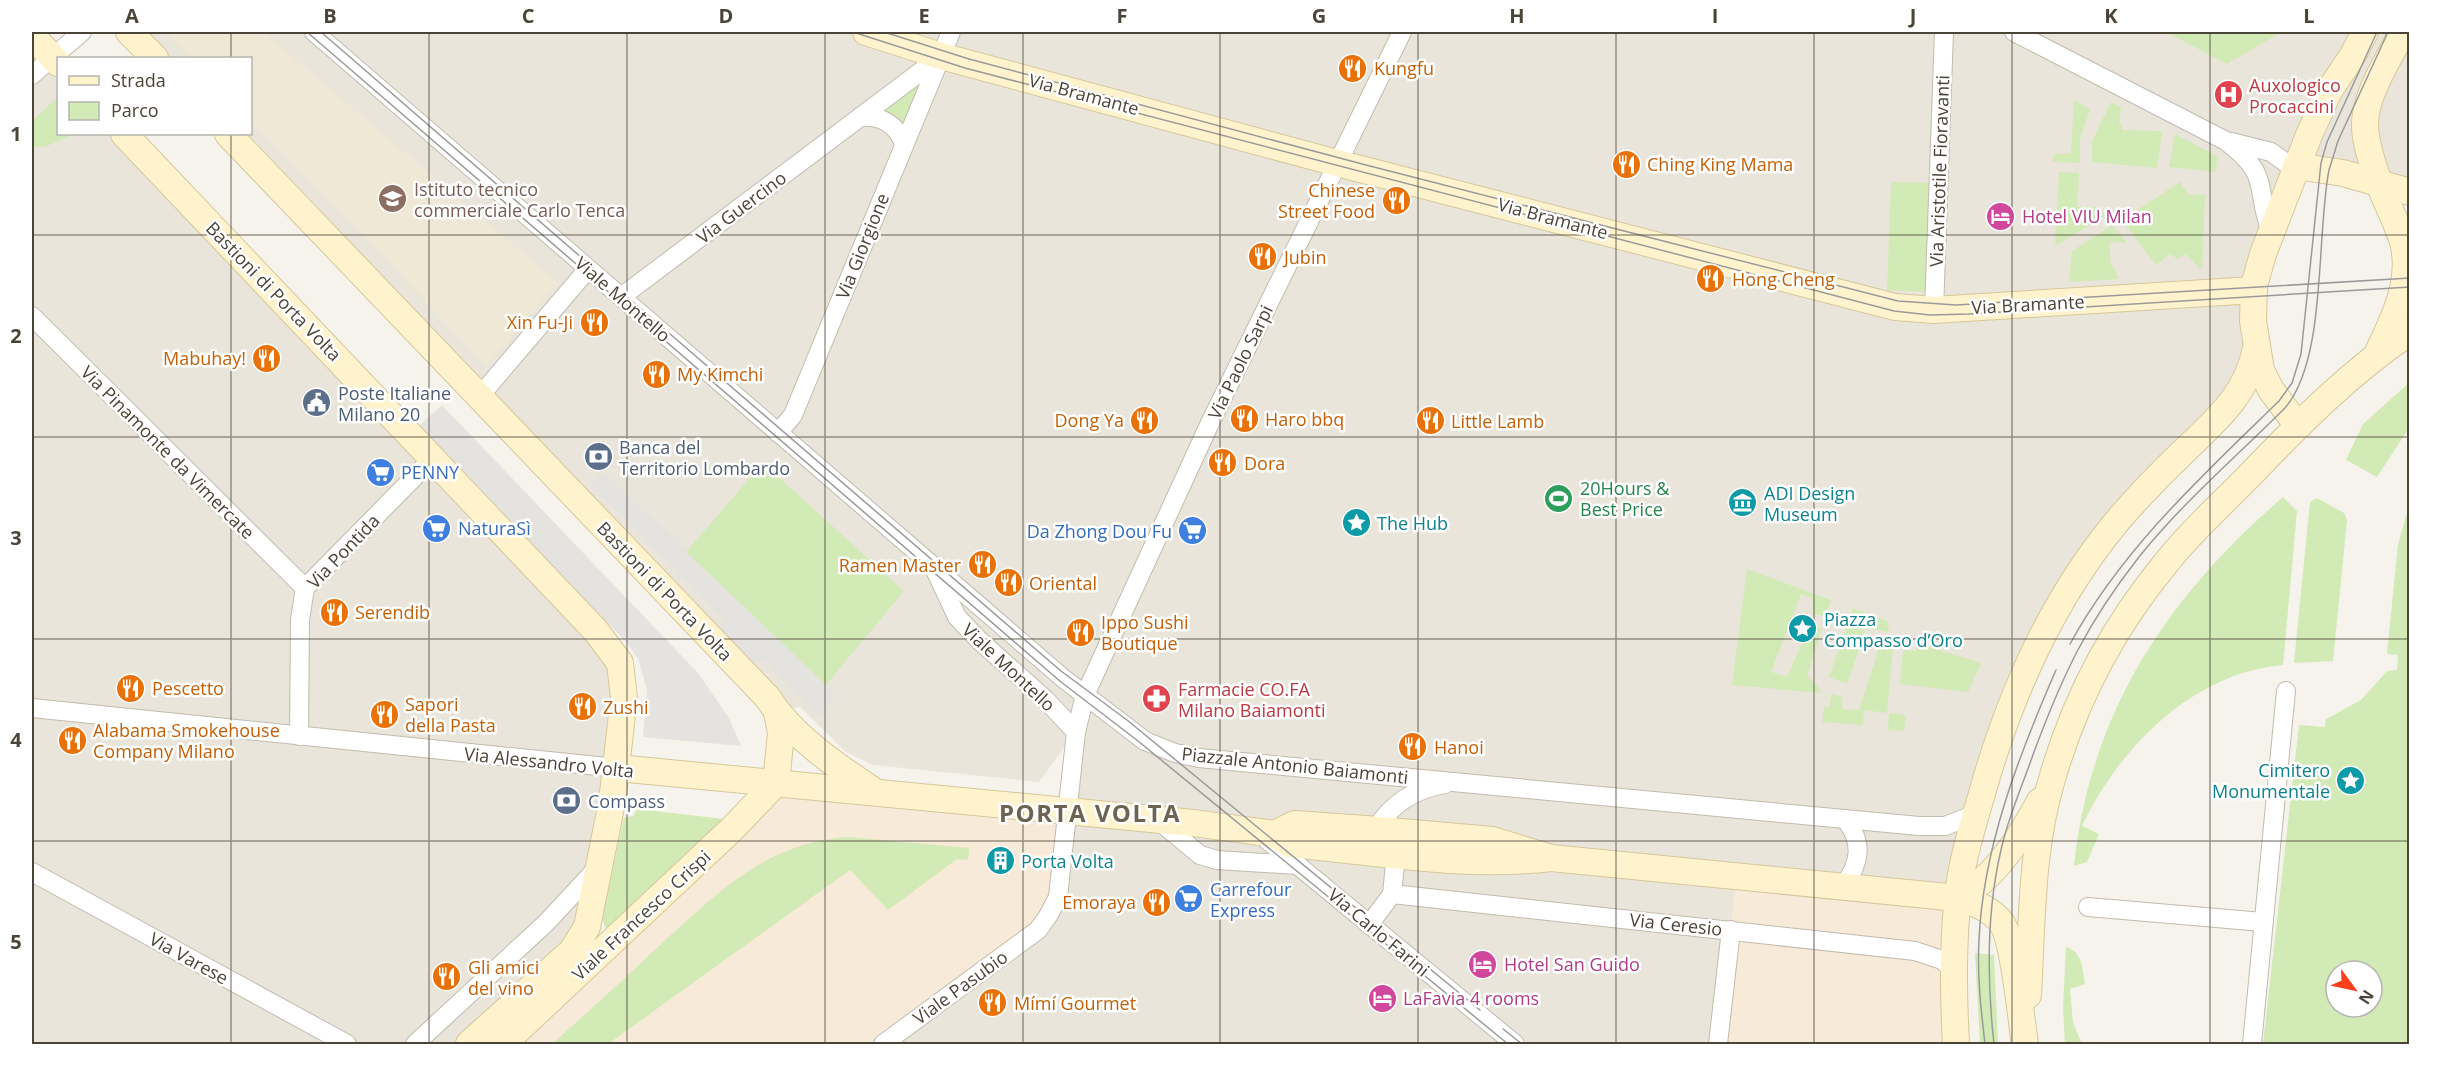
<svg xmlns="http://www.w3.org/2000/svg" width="2441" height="1076" font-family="'Open Sans',sans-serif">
	<rect width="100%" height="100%" fill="#f6f3ec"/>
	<g fill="#eae5da">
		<path d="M129,32H863L1336,163L1075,732L1039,782L873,765L846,752L800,707L777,712L230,134H250V58H156Z"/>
		<path d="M870,32H2363L2254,281L1931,309Z"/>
		<path d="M2366,32H2409V190L2298,165Z"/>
		<path d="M58,68V134H121L618,665L585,926L465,1044H32V79Z"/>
		<path d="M1338,164L1897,309L2253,291L2251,369L2056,606L1956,897L1069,810L1077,732Z"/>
		<path d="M1068,812L1736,880L1718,1044H884Z"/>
	</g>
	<g fill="#f7ead8">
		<path d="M776,785L1067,812L1047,916L881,1044H506Z"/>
		<path d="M1736,880L1955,899L1954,1044H1718Z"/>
	</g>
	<path fill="#efe8d6" d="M165,32H263L558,283L486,367L397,270L251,121L250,58H191Z"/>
	<g fill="#d2eab5" fill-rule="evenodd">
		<path d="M2166,32H2281L2227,64Z"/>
		<path d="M923,80L904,129L878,110Z"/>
		<path d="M57,98L58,134H74L45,147H32V121Z"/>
		<path d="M2074,100L2090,109L2080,139V163L2053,162L2054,154L2071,153Z"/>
		<path d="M2111,102L2121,107L2119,123L2122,124V130L2162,131L2157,168L2092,162V141Z"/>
		<path d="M2175,134L2217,156L2216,172L2169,167Z"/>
		<path d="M2059,172L2079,173L2077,207H2099L2105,216L2055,246Z"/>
		<path d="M1891,182L1932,183L1928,292L1887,290Z"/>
		<path d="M2180,182L2188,194L2205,195L2202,271L2186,254L2178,259L2170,254L2156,265L2122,220Z"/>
		<path d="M2112,225L2127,243L2110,242V261L2119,279L2069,282L2072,251Z"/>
		<path d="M2409,383V428L2377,477L2346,460L2363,424Z"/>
		<path d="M763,463L904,591L826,685L686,552Z"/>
		<path d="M2283,497L2297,511L2283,665C2192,673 2119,748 2082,826L2099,834L2087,862L2074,866C2090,712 2167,597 2283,497Z"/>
		<path d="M2317,498L2344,513L2347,520L2333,661L2294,663L2310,502Z"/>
		<path d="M2409,506V1044H2263L2299,725L2325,727L2326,719L2361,700L2387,671L2397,670L2398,655L2387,654L2398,544ZM2336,971H2372V1007H2336Z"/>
		<path d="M1747,569L1831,600L1826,616L1813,614L1812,598L1801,594L1771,672L1787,677L1810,625L1822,628L1807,676L1821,690L1820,693L1732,685Z"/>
		<path d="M1853,608L1889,622L1888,632L1866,628L1847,684L1829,677Z"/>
		<path d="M1918,643L1981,663L1968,692L1900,684L1903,650L1916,651Z"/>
		<path d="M1880,645L1893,650L1887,713L1864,710L1863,725L1822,722L1824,707H1829L1832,694L1843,697L1841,705L1843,709L1859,710Z"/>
		<path d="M1889,713L1906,715L1904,731L1888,730Z"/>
		<path d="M637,809L733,820L615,926L606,929L602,918L624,818L633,816Z"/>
		<path d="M848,837L969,848L968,860L957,859L888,910L850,870L608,1044H552C588,1012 624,979 659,946C718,893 764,843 848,837Z"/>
		<path d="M2066,947C2083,952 2082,969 2085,984L2070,989L2073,1023L2082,1044H2065L2063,1008Z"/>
		<path d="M1975,953L1994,955L1998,1044H1980Z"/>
	</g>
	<g fill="#e5e3e0">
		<path d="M442,405L698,673L729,718L741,746L643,737L647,689L638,659L628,644L419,426Z"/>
		<path d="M601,472L678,540L686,552L826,685L836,696L819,717L763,660L753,666L719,627L724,621L591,485Z"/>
	</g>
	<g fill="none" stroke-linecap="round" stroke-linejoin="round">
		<defs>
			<g id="street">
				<path d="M314,32L1064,679L1145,741L1175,753L1199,758L1919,826H1945L1976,814"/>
				<path d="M2014,32L2226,141C2272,176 2254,186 2271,232"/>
				<path d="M32,75L82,32"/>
				<path d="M860,117C881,115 897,125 904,144"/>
				<path d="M2231,142L2271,152L2286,163L2296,166"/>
				<path d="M621,297L940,57"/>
				<path d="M1934,310L1944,32"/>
				<path d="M32,316L305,588"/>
				<path d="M479,397L588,269"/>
				<path d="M778,433L793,415L951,32"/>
				<path d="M935,570L957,617L980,641L1046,700L1076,732"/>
				<path d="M32,708L617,768"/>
				<path d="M299,736L300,620L305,588L433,458"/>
				<path d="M1158,820L1200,855L1217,860L1298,865"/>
				<path d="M1375,830C1391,804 1414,789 1445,784"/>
				<path d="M1267,840L1515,1044"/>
				<path d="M32,872L347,1044"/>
				<path d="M1844,886C1860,862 1864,843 1845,819"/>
				<path d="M1392,894L1915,951L1942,960L1954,970"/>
				<path d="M2088,907L2263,922"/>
				<path d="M1369,925L1392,894L1396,854"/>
				<path d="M415,1044L546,923L598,867"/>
				<path d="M883,1044L1038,930L1048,916L1058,897L1076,732L1085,695L1210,423L1402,32"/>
				<path d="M1718,1044L1731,930"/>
				<path d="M2252,1044L2286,691"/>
			</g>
			<g id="secondary">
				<path d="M129,32L155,58"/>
				<path d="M866,32L941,56L1337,163L1895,307L1934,310L2254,290"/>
				<path d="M32,36L58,63"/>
				<path d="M124,134L596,631L620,663L624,698L612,802L587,927L572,951L469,1044"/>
				<path d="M228,134L768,698C790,734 835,765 871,789"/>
				<path d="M2296,166L2343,173L2410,192"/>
				<path d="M2378,352C2394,319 2413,280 2403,242C2396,219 2383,198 2376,174C2371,158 2365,142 2365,125C2365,93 2389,60 2402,32"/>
				<path d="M2298,426L2271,390L2261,370L2253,321L2254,286L2263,254L2309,135L2329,91L2353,55L2365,32"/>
				<path d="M617,768L1193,823L1274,834L1290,844C1376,852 1464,868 1551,858"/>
				<path d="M776,783L781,733L777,712"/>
				<path d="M1274,834L1295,824L1379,830L1492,840L1551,858L1958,898C1973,902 1991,909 2001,922C2014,938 2021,1020 2025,1044"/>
				<path d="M1958,898C1997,876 2019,839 2040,801"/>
				<path d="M2028,995C2032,924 2031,848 2052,779C2075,699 2113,627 2166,563C2191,531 2222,504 2251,474C2300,423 2350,372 2410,332"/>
				<path d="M503,1044L732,829L776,783"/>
				<path d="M1956,1044C1953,990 1952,935 1960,881C1964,852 1973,825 1981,797C2009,696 2051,600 2119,519C2139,496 2160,474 2182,453C2215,421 2247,396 2256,348"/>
			</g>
		</defs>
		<use href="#street" stroke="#c2bbae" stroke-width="20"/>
		<use href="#secondary" stroke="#d6c79b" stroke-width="28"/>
		<use href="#street" stroke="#fff" stroke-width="18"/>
		<use href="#secondary" stroke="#fff3cd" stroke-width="26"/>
		<g stroke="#9a9a9a" stroke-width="1.5">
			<path d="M307,32L1061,682L1138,741L1508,1044"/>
			<path d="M321,32L597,271"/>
			<path d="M853,32L965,68L1894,311L1930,315L1969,314L2410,287"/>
			<path d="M884,32L969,59L1366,165L1898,301L1956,305L2410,278"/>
			<path d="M626,296L1061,671L1127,720L1480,1010"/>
			<path d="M2070,644C2122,549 2202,476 2279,401L2292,383L2301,354L2321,163L2327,142L2377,32"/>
			<path d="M1503,1029L1522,1044"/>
			<path d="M1985,1044C1981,1010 1977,975 1979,940C1983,847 2019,755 2056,670"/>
			<path d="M1994,1044C1987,981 1986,914 2001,850C2008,817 2023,784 2034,752C2063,674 2087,623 2139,557C2182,503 2236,457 2285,408C2327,359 2316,236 2329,170L2338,141L2388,32"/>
		</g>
	</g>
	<path fill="none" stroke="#4b4439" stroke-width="1.5" stroke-opacity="0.55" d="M231,32V58M429,32V1044M627,32V1044M825,32V1044M1023,32V1044M1220,32V1044M1418,32V1044M1616,32V1044M1814,32V1044M2012,32V1044M2210,32V1044M231,134V1044M32,235H2410M32,437H2410M32,639H2410M32,841H2410"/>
	<defs>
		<symbol id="restaurant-disc" viewBox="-11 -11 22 22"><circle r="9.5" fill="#e8710a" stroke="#fff"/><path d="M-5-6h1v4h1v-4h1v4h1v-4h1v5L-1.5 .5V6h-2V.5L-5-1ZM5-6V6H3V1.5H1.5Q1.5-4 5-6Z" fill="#fff"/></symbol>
		<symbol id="hospital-disc" viewBox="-11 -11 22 22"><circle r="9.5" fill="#e0444e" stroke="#fff"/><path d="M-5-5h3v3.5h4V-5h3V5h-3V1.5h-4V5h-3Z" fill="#fff"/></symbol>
		<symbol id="school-disc" viewBox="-11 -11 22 22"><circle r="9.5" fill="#8d6e63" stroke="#fff"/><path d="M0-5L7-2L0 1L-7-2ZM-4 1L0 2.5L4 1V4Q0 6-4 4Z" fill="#fff"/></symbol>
		<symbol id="hotel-disc" viewBox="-11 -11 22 22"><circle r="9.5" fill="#d1479c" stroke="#fff"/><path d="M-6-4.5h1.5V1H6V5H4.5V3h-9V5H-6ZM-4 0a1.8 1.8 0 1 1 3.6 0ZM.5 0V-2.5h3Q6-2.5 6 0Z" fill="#fff"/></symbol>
		<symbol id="civic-disc" viewBox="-11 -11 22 22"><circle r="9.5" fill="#5c6f8a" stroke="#fff"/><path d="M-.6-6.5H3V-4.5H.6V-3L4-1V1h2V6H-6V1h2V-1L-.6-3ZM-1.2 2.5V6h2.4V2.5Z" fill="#fff"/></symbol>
		<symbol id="bank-disc" viewBox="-11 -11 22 22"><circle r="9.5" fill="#5c6f8a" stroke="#fff"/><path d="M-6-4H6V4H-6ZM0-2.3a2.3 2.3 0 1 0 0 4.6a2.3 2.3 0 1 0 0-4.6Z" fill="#fff"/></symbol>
		<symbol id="supermarket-disc" viewBox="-11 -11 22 22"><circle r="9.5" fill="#3f7fe0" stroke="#fff"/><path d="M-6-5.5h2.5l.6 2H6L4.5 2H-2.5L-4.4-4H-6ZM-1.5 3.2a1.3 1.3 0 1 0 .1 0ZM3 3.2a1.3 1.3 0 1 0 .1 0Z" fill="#fff"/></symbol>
		<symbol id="stadium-disc" viewBox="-11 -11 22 22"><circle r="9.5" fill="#2e9e5b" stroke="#fff"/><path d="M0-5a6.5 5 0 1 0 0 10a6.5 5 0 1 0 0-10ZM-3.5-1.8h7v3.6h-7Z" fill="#fff"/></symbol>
		<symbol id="museum-disc" viewBox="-11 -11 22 22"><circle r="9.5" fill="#0f9aa8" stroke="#fff"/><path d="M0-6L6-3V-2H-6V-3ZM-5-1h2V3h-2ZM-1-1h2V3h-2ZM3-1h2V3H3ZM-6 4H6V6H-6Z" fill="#fff"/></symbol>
		<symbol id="sight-disc" viewBox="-11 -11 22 22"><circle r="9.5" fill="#0f9aa8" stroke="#fff"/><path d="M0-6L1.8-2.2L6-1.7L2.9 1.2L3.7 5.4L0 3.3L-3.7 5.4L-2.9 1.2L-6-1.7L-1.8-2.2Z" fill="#fff"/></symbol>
		<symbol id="pharmacy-disc" viewBox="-11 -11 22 22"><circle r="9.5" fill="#e0444e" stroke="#fff"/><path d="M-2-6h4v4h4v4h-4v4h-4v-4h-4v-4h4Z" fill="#fff"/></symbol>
		<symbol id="building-disc" viewBox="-11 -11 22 22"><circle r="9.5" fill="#0f9aa8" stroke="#fff"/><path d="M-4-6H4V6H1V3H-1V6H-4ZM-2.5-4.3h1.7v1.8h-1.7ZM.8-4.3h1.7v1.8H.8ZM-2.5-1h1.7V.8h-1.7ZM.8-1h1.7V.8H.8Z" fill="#fff"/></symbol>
	</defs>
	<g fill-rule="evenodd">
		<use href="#restaurant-disc" x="1336" y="52" width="33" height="33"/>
		<use href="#hospital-disc" x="2212" y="78" width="33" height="33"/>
		<use href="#restaurant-disc" x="1610" y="148" width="33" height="33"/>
		<use href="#school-disc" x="376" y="182" width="33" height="33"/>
		<use href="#restaurant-disc" x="1380" y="184" width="33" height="33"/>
		<use href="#hotel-disc" x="1984" y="200" width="33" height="33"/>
		<use href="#restaurant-disc" x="1246" y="240" width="33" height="33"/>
		<use href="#restaurant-disc" x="1694" y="262" width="33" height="33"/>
		<use href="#restaurant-disc" x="578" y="306" width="33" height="33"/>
		<use href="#restaurant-disc" x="250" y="342" width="33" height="33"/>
		<use href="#restaurant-disc" x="640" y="358" width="33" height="33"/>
		<use href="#civic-disc" x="300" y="386" width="33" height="33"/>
		<use href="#restaurant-disc" x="1228" y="402" width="33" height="33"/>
		<use href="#restaurant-disc" x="1128" y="404" width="33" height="33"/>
		<use href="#restaurant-disc" x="1414" y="404" width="33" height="33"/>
		<use href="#bank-disc" x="582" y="440" width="33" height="33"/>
		<use href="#restaurant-disc" x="1206" y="446" width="33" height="33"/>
		<use href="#supermarket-disc" x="364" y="456" width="33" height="33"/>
		<use href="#stadium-disc" x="1542" y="482" width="33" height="33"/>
		<use href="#museum-disc" x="1726" y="486" width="33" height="33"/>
		<use href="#sight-disc" x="1340" y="506" width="33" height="33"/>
		<use href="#supermarket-disc" x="420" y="512" width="33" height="33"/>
		<use href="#supermarket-disc" x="1176" y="514" width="33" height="33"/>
		<use href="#restaurant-disc" x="966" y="548" width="33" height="33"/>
		<use href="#restaurant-disc" x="992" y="566" width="33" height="33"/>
		<use href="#restaurant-disc" x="318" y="596" width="33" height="33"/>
		<use href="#sight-disc" x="1786" y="612" width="33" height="33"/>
		<use href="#restaurant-disc" x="1064" y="616" width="33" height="33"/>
		<use href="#restaurant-disc" x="114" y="672" width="33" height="33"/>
		<use href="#pharmacy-disc" x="1140" y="682" width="33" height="33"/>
		<use href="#restaurant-disc" x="566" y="690" width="33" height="33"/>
		<use href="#restaurant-disc" x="368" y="698" width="33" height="33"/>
		<use href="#restaurant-disc" x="56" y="724" width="33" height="33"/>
		<use href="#restaurant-disc" x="1396" y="730" width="33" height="33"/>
		<use href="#sight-disc" x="2334" y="764" width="33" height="33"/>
		<use href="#bank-disc" x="550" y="784" width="33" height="33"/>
		<use href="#building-disc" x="984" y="844" width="33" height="33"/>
		<use href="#supermarket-disc" x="1172" y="882" width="33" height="33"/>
		<use href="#restaurant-disc" x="1140" y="886" width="33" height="33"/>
		<use href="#hotel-disc" x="1466" y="948" width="33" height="33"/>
		<use href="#restaurant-disc" x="430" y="960" width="33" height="33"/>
		<use href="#hotel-disc" x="1366" y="982" width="33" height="33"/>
		<use href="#restaurant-disc" x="976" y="986" width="33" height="33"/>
	</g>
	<g text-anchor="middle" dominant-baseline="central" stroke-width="5" stroke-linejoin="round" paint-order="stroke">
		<g font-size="18" fill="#c56008" stroke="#fff" text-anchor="start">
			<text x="1374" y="68">Kungfu</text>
			<text x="1647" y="164">Ching King Mama</text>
			<text x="1375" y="190" text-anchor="end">Chinese<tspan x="1375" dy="21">Street Food</tspan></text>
			<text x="1284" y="257">Jubin</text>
			<text x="1732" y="279">Hong Cheng</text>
			<text x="573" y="322" text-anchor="end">Xin Fu-Ji</text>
			<text x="246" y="358" text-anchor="end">Mabuhay!</text>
			<text x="677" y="374">My Kimchi</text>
			<text x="1265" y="419">Haro bbq</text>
			<text x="1124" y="420" text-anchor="end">Dong Ya</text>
			<text x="1451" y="421">Little Lamb</text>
			<text x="1244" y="463">Dora</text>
			<text x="961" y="565" text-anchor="end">Ramen Master</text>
			<text x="1029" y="583">Oriental</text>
			<text x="355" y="612">Serendib</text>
			<text x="1101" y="622">Ippo Sushi<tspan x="1101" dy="21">Boutique</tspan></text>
			<text x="152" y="688">Pescetto</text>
			<text x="405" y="704">Sapori<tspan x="405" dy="21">della Pasta</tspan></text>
			<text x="603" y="707">Zushi</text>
			<text x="93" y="730">Alabama Smokehouse<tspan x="93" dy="21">Company Milano</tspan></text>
			<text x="1434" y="747">Hanoi</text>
			<text x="1136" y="902" text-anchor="end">Emoraya</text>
			<text x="468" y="967">Gli amici<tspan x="468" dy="21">del vino</tspan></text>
			<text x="1014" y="1003">Mímí Gourmet</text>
		</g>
		<g font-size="18" fill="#be3a42" stroke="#fff" text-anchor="start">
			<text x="2249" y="85">Auxologico<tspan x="2249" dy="21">Procaccini</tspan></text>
			<text x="1178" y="689">Farmacie CO.FA<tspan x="1178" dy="21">Milano Baiamonti</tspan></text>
		</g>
		<g font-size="18" fill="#4b4439" stroke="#fff">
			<text transform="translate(1084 94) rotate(15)">Via Bramante</text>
			<text transform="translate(1939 171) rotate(-88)">Via Aristotile Fioravanti</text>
			<text transform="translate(741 207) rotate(-37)">Via Guercino</text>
			<text transform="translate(1553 218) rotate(15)">Via Bramante</text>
			<text transform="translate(862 246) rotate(-68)">Via Giorgione</text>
			<text transform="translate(274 291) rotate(46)">Bastioni di Porta Volta</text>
			<text transform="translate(623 299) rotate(41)">Viale Montello</text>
			<text transform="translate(2028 304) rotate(-3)">Via Bramante</text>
			<text transform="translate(1240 362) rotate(-64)">Via Paolo Sarpi</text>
			<text transform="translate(168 452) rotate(45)">Via Pinamonte da Vimercate</text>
			<text transform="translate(343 551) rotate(-46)">Via Pontida</text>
			<text transform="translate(665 591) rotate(46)">Bastioni di Porta Volta</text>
			<text transform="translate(1009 667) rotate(43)">Viale Montello</text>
			<text transform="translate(549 762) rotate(6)">Via Alessandro Volta</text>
			<text transform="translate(1295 765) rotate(6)">Piazzale Antonio Baiamonti</text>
			<text transform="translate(641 915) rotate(-43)">Viale Francesco Crispi</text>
			<text transform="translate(1676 924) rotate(6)">Via Ceresio</text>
			<text transform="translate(1379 932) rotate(40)">Via Carlo Farini</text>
			<text transform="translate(189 958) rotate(29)">Via Varese</text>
			<text transform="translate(960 987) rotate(-36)">Viale Pasubio</text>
		</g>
		<g font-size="18" fill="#785e54" stroke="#fff" text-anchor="start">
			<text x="414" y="189">Istituto tecnico<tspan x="414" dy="21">commerciale Carlo Tenca</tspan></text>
		</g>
		<g font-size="18" fill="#b23c85" stroke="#fff" text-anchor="start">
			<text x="2022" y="216">Hotel VIU Milan</text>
			<text x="1504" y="964">Hotel San Guido</text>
			<text x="1403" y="998">LaFavia 4 rooms</text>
		</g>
		<g font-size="18" fill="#4e5e75" stroke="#fff" text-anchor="start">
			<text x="338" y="393">Poste Italiane<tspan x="338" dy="21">Milano 20</tspan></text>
			<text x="619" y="447">Banca del<tspan x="619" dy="21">Territorio Lombardo</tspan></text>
			<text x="588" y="801">Compass</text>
		</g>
		<g font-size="18" fill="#366cbe" stroke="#fff" text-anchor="start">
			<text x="401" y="472">PENNY</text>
			<text x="458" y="528">NaturaSì</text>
			<text x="1172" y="531" text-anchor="end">Da Zhong Dou Fu</text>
			<text x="1210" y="889">Carrefour<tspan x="1210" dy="21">Express</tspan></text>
		</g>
		<g font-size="18" fill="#27864d" stroke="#fff" text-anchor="start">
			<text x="1580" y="488">20Hours &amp;<tspan x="1580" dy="21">Best Price</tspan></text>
		</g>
		<g font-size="18" fill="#0d838f" stroke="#fff" text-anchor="start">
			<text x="1764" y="493">ADI Design<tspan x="1764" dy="21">Museum</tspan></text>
			<text x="1377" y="523">The Hub</text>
			<text x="1824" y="619">Piazza<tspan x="1824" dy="21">Compasso d’Oro</tspan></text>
			<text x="2330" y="770" text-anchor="end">Cimitero<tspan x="2330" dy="21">Monumentale</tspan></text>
			<text x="1021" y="861">Porta Volta</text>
		</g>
		<g font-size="24" font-weight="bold" letter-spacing="1.5" fill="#6e6250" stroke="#fff">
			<text x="1090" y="812">PORTA VOLTA</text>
		</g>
	</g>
	<rect width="2441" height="1076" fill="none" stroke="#ffffff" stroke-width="66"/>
	<rect x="57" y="57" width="195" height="78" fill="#ffffff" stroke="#b7b4b0" stroke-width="1.5"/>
	<rect x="69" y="76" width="30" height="9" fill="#fff3cd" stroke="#b7b4b0" stroke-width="1.5"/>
	<text x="111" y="87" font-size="18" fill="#4b4439">Strada</text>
	<rect x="69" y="102" width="30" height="18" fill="#d2eab5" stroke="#b7b4b0" stroke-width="1.5"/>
	<text x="111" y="117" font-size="18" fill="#4b4439">Parco</text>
	<g transform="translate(2354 989) rotate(123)"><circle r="28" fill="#ffffff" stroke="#b7b4b0" stroke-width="1.5"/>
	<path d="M0-4.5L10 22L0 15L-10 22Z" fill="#fc3f1d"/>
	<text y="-9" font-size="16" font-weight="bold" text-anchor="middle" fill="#4b4439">N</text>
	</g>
	<rect x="33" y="33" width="2375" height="1010" fill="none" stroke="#4b4439" stroke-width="2"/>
	<g font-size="20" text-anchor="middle" font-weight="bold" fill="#4b4439">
		<text x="132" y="23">A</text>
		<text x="330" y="23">B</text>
		<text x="528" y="23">C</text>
		<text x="726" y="23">D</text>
		<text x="924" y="23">E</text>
		<text x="1122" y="23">F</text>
		<text x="1319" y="23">G</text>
		<text x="1517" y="23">H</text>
		<text x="1715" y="23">I</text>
		<text x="1913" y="23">J</text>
		<text x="2111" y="23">K</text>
		<text x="2309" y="23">L</text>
		<text x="16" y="141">1</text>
		<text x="16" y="343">2</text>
		<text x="16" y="545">3</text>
		<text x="16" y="747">4</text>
		<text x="16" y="949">5</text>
	</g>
</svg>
